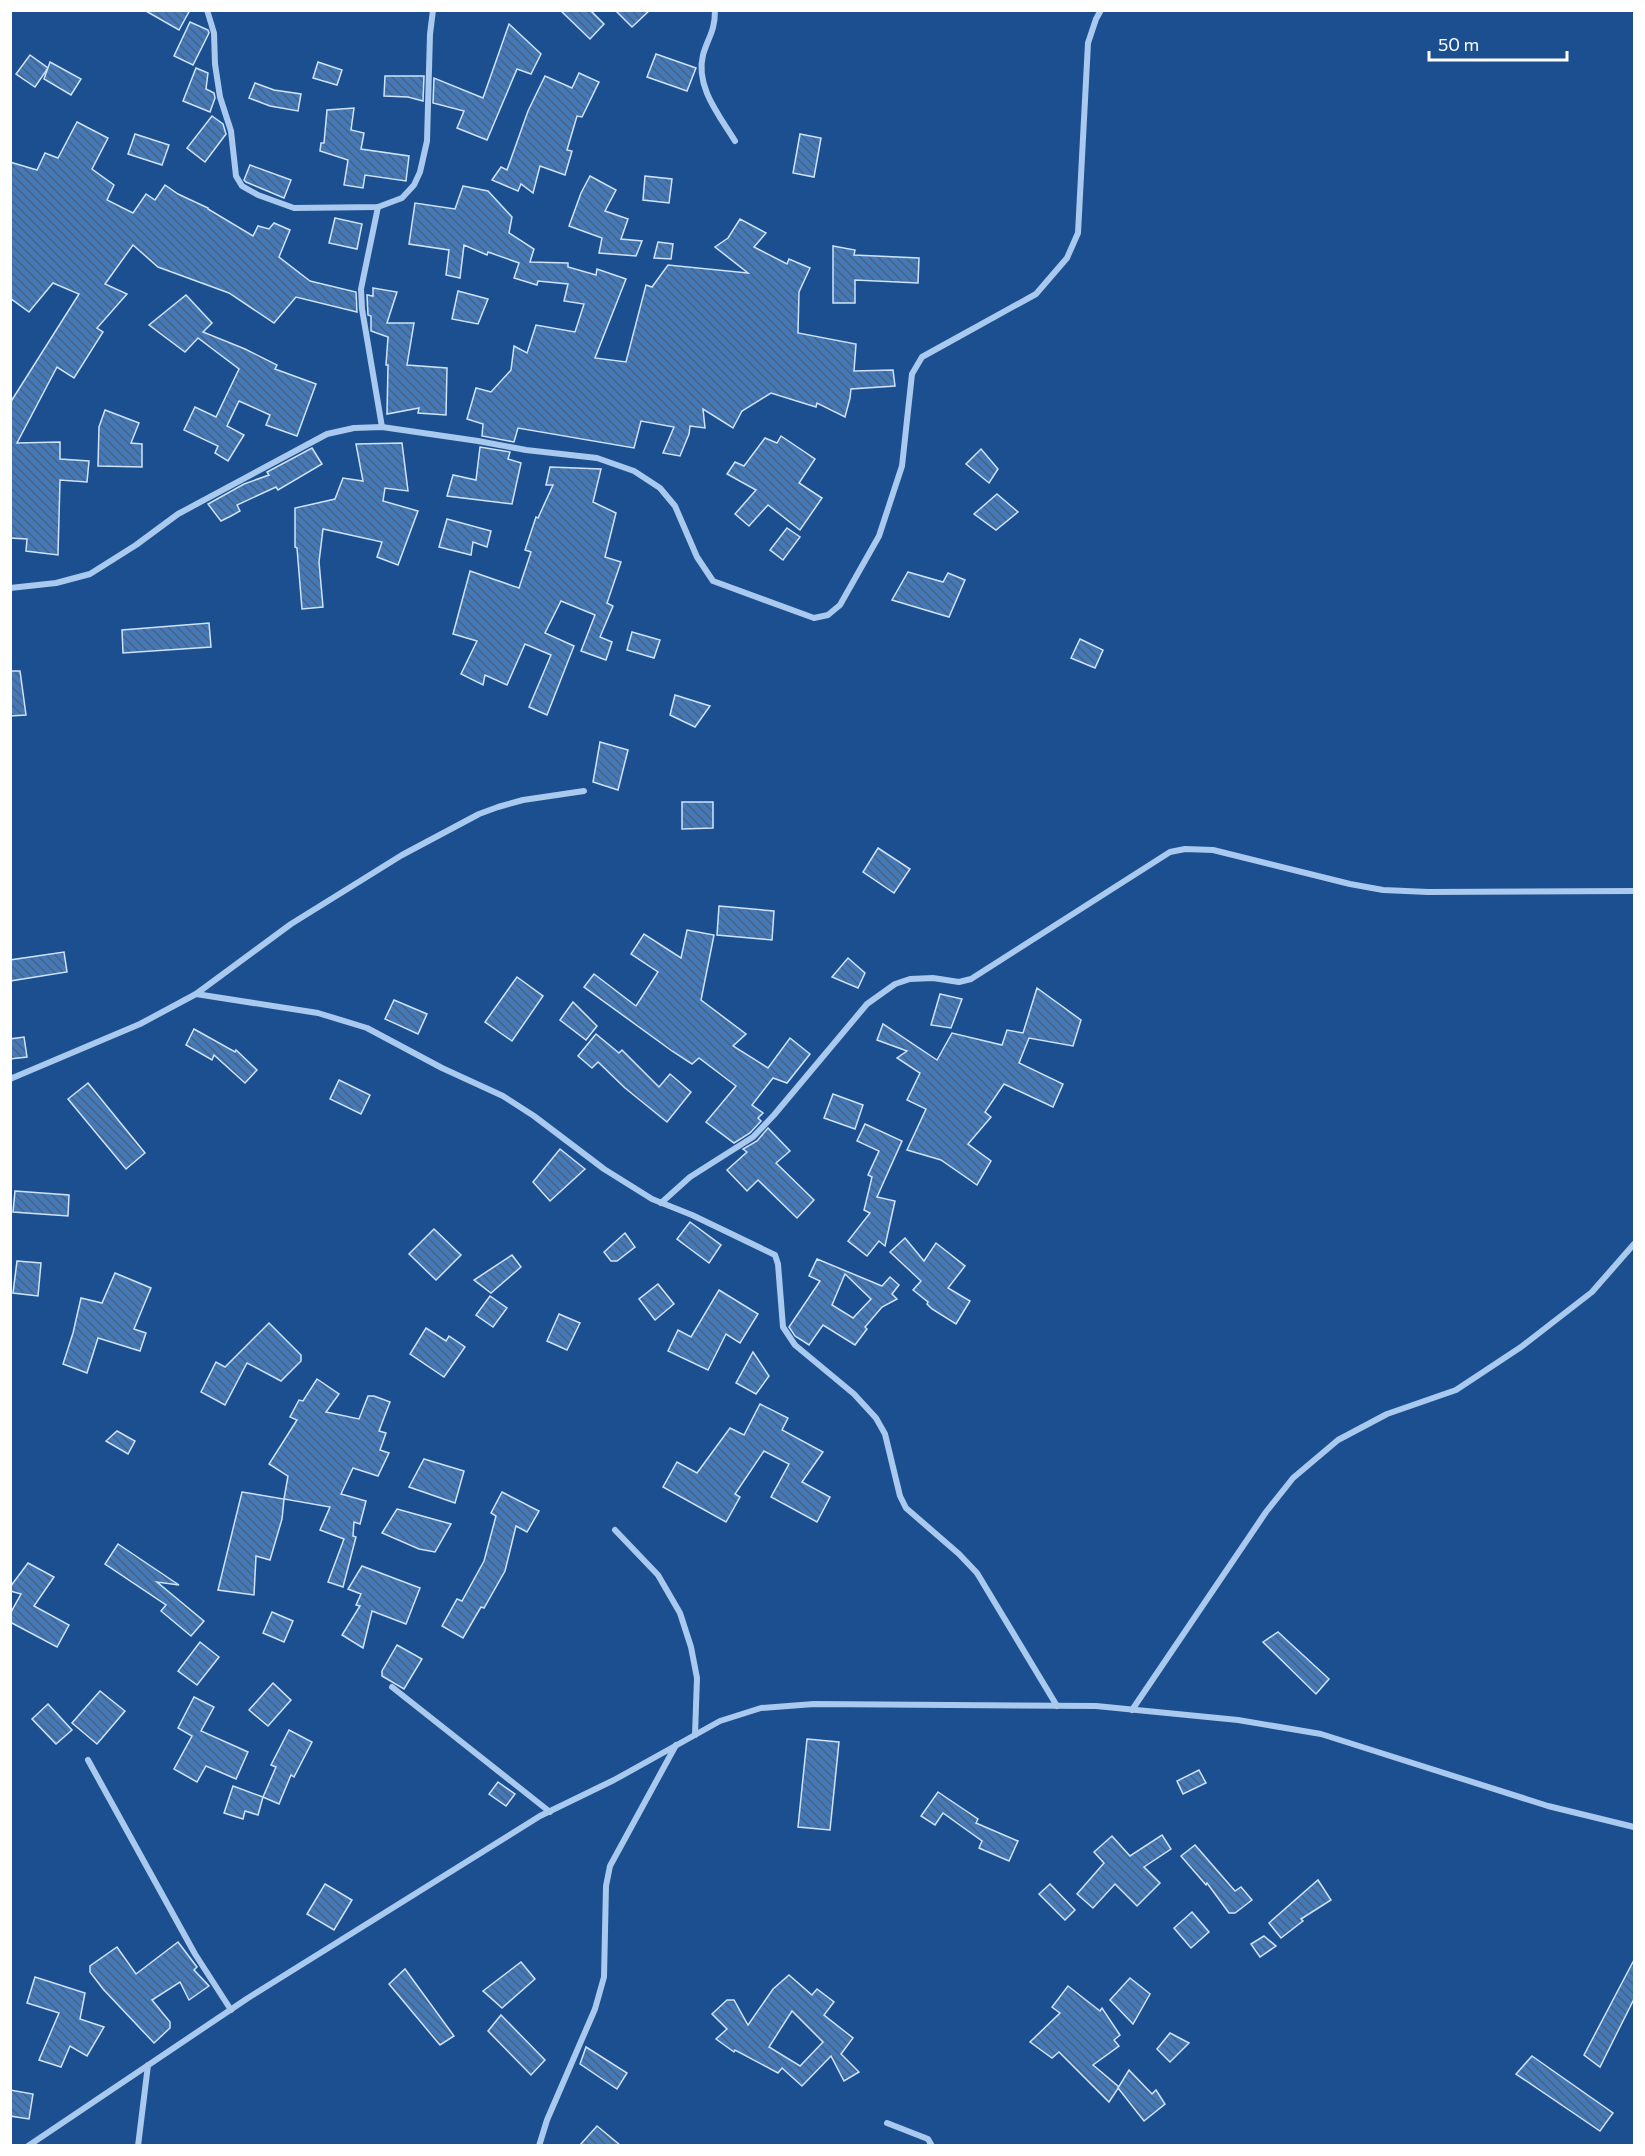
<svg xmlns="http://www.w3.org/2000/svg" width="1645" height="2156" font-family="Commissioner,sans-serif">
	<defs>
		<pattern id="building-back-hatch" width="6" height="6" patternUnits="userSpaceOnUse" patternTransform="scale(1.5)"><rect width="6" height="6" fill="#4478b7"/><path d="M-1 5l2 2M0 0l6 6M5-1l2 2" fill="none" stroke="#486282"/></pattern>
	</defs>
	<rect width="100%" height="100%" fill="#1b4f8f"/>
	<g fill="url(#building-back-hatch)" stroke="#cfe3fa" stroke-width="1.5" fill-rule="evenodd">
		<path d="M144,10H190L179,30Z"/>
		<path d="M560,10H590L604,24L590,39Z"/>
		<path d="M615,10H650L632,27Z"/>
		<path d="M190,22L208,30L209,33L193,65L174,56Z"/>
		<path d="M509,24L541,54L531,74L517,69L487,140L457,128L464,111L433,103L434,78L483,98Z"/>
		<path d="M656,54L696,68L687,91L647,77Z"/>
		<path d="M30,55L48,68L35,87L16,74Z"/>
		<path d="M50,62L81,79L71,95L44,79Z"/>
		<path d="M318,62L342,70L337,85L313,78Z"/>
		<path d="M196,68L208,73L206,89L214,93L215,98L210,112L183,101Z"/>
		<path d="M579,73L599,82L582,117L577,116L567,150L572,151L565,175L540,166L533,193L521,184L518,191L492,180L501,167L507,170L528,111L545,76L572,88Z"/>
		<path d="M385,76H424L423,101L408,97L384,96Z"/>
		<path d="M255,83L274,90L301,94L298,111L270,106L249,98Z"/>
		<path d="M354,108L351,130L364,133L361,149L409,156L406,181L365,175L363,188L344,185L348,160L320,151L321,143H324L327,110Z"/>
		<path d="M212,116L223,124L226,134L205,162L187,148Z"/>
		<path d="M77,122L108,138L92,169L114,185L107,200L133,213L146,194L155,200L165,185L178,194L208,208V209L253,236L258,226L269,229L274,223L290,230L279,257L310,281L356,292L357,312L296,297L274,323L229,293L158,267L133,245L105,284L127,294L97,328L103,332L74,378L57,367L17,443L60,442V459L89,461L87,482L60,480L58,555L26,551L27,539L10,538V403L79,294L53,283L29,312L10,298V162L37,170L45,153L58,158Z"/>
		<path d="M135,134L169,145L162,165L128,154Z"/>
		<path d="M800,134L821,138L814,177L793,173Z"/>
		<path d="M250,165L291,180L284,198L246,182L244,180Z"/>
		<path d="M590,176L616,190L605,211L628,219L621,239L642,241L636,256L599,253L602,238L569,226L581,193Z"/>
		<path d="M645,176L672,179L669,203L643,200Z"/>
		<path d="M463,186L488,191L512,217L509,233L534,249L530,262L568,263V267L596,275L597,269L626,279L595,358L626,362L646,285L652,287L668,265L748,273L715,247L728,238L740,219L766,233L754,247L787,264L789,259L810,268L799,292L798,333L856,344L854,371L893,370L895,386L851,389L850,398L845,417L817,403L816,407L771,393L742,411L733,428L703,409L705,428L690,426L689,434L680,456L663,453L674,427L641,421L634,448L518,428L514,442L482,436L483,424L467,419L476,388L491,392L511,370L514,346L527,353L536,325L575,332L584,304L564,301L568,284L538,281L537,285L514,278L519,263L488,252L487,255L464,245L460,278L446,275L449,250L409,244L415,203L455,209Z"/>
		<path d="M335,218L362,224L357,249L329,243Z"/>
		<path d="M658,242L673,244L671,259L654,258Z"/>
		<path d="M833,246L855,250L854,255L919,258L918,283L855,280V303H833Z"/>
		<path d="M373,288L397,292L387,323H414L407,365L447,368L446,415L418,413L419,408L387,414L388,365H386L388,337L371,331V316L368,315L367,295L373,296Z"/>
		<path d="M458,291L488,299L478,324L452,319Z"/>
		<path d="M186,295L212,323L203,332L245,349L277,365L275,369L316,384L297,436L266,425L270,415L239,401L227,426L244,435L228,461L215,453L218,446L184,430L195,407L216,417L239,369L198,338L185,352L149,325Z"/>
		<path d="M105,410L139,423L131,443L142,444V467L98,466L99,427Z"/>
		<path d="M781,436L815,459L799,483L822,498L800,530L768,505L749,526L735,514L756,490L727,474L735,462L744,466L765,438L777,443Z"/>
		<path d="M402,443L408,491L385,488L383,501L418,511L398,565L377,557L382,542L323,529L319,562L323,607L302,609L297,548L295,547V508L335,499L343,478L363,481L356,444Z"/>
		<path d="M480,447L510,452L508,459L521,463L512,504L447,496L453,475L476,480Z"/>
		<path d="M312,448L322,464L278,490L276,487L237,505L240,511L231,516L221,521L208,504L244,484L269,475L267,472Z"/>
		<path d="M981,449L998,469L989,483L966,464Z"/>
		<path d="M550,467L601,469L593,502L616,513L605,557L621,562L607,603L613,606L600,637L612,642L606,660L581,651L595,615L561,601L545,633L574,646L547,715L529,707L551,655L525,644L507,685L485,675L483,685L461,674L477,641L453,634L470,571L519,588L531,552L525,550L536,517L538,518L553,485H546Z"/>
		<path d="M997,494L1018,512L996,530L974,514Z"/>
		<path d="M447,519L491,531L487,547L473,542L471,555L439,547Z"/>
		<path d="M787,528L800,537L783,560L770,550Z"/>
		<path d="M908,572L943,582L948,573L965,580L949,617L892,600Z"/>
		<path d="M209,623L211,647L123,653L122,630Z"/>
		<path d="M632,632L660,640L654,658L627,650Z"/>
		<path d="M1080,639L1103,650L1095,668L1071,658Z"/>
		<path d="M10,671H20L26,715L10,716Z"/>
		<path d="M675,695L710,706L695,727L670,715Z"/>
		<path d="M600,742L628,750L618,790L593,782Z"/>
		<path d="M682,802H713V828L682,829Z"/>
		<path d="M878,848L910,869L894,893L863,872Z"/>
		<path d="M719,906L774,911L772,940L717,935Z"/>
		<path d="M687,930L714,935L701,1000L746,1034L733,1046L768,1068L790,1038L810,1054L787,1083L773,1078L752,1105L763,1113L758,1118L761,1121L750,1133L734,1143L706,1122L736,1086L699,1058L692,1064L672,1051L584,987L594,974L636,1006L658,972L631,954L644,934L681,958Z"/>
		<path d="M64,952L67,972L10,981V960Z"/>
		<path d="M848,958L865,973L858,988L832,977Z"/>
		<path d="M517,977L543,996L512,1041L485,1022Z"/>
		<path d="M1037,988L1081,1020L1073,1046L1029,1038L1019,1063L1063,1084L1053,1107L1004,1084L985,1112L991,1117L968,1144L991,1161L977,1185L941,1160L907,1150L926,1109L907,1100L920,1073L897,1058L907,1051L877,1040L883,1024L937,1060L952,1033L1002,1045L1007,1030L1023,1033Z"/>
		<path d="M940,994L962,999L951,1028L931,1025Z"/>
		<path d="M394,1000L427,1014L418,1034L385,1019Z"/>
		<path d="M573,1002L597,1026L586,1040L560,1020Z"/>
		<path d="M194,1029L235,1052L236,1050L257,1070L245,1083L214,1055L212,1060L186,1045Z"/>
		<path d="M596,1034L619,1053L622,1050L659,1087L670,1074L691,1092L667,1122L625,1088L598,1062L592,1068L578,1056Z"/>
		<path d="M24,1037L27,1057L10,1059V1039Z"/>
		<path d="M339,1080L370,1095L361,1114L330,1099Z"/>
		<path d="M88,1083L145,1153L126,1169L68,1099Z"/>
		<path d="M833,1094L863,1105L855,1129L824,1118Z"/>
		<path d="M865,1124L902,1141L877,1197L895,1201L885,1246L879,1241L867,1256L848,1241L870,1213L864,1210L872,1177L868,1175L879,1151L857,1141Z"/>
		<path d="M768,1128L790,1151L776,1163L814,1200L797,1218L758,1180L747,1191L727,1170L747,1152L743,1149L757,1141Z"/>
		<path d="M560,1149L585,1169L550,1201L533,1182Z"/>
		<path d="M15,1191L69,1195L68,1216L13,1212Z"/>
		<path d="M690,1222L721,1245L709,1263L677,1239Z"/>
		<path d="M434,1229L461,1255L436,1280L409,1254Z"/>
		<path d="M625,1233L635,1247L617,1261H611L604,1252Z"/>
		<path d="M905,1238L924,1261L936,1243L965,1266L948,1288L970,1301L956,1324L932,1309L927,1304L928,1302L913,1290L921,1281L890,1252Z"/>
		<path d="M512,1255L521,1267L491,1293L474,1280Z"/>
		<path d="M817,1259L882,1286L890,1277L899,1285L892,1294L897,1299L882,1307L865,1327L867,1329L855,1345L823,1325L809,1345L795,1336L789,1327L820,1281L809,1276ZM845,1274L871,1299L853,1318L832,1305Z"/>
		<path d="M17,1261L41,1263L38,1296L13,1293Z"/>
		<path d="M115,1273L151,1288L134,1329L146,1333L140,1351L98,1338L87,1373L63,1364L73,1333L81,1298L102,1303Z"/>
		<path d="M658,1284L674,1304L655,1320L639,1299Z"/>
		<path d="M719,1290L758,1314L740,1343L726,1334L708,1370L668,1351L678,1330L691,1337Z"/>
		<path d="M490,1296L507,1308L493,1327L476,1315Z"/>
		<path d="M559,1314L580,1323L567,1350L547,1341Z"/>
		<path d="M269,1323L301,1355V1361L281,1381L247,1363L225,1405L201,1392L216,1362L225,1367Z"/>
		<path d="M426,1328L446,1341L449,1336L465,1347L444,1377L410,1354Z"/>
		<path d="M753,1352L769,1376L756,1394L736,1383Z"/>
		<path d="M317,1379L339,1394L326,1412L359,1419L368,1396H374L390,1402L379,1431L386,1433L380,1450L389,1453L378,1476L353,1468L341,1494L366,1501L360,1524L354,1522L353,1536L356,1537L343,1587L328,1582L344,1539L320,1530L330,1507L284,1499L288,1476L269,1464L297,1420L290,1417L299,1400L303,1401Z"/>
		<path d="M760,1404L788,1418L782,1430L823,1452L802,1482L830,1497L817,1522L771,1497L789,1464L764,1451L735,1494L740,1497L726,1522L663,1487L677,1462L697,1473L730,1428L744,1435Z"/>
		<path d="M117,1431L135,1441L128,1454L106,1441Z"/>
		<path d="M424,1459L464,1471L455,1503L409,1487Z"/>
		<path d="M242,1492L284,1499L282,1519L270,1560L256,1556L254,1595L218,1590Z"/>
		<path d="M502,1492L539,1511L527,1532L516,1526L505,1571L484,1608L481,1607L463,1638L442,1626L457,1599L462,1601L484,1561L496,1516L491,1513Z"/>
		<path d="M397,1509L451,1524L435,1552L419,1549L382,1533Z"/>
		<path d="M118,1544L179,1585L157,1582L204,1621L191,1636L161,1611L166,1605L105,1564Z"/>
		<path d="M28,1563L54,1577L34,1606L69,1625L57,1647L10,1622V1614L21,1594L10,1591V1587Z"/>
		<path d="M362,1566L420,1588L406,1624L372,1611L363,1648L342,1635L360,1606L356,1605L361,1594L348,1589Z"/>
		<path d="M272,1612L293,1621L284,1642L263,1633Z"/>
		<path d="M1278,1632L1329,1679L1316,1694L1263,1642Z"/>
		<path d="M200,1642L219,1657L197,1685L178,1671Z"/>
		<path d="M397,1645L422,1659L404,1689L382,1676V1671Z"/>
		<path d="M273,1683L291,1700L268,1726L249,1710Z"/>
		<path d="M100,1691L125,1711L97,1744L72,1723Z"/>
		<path d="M194,1697L214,1707L201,1731L248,1752L236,1779L206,1766L197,1782L174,1769L192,1736L178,1728Z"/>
		<path d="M48,1704L72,1730L56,1744L32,1719Z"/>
		<path d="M289,1730L312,1742L294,1777L291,1775L279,1804L263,1797L276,1767L271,1765Z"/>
		<path d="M807,1739L839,1742L830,1830L798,1827Z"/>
		<path d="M1199,1770L1206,1783L1183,1794L1177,1781Z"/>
		<path d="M498,1782L515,1794L506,1806L489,1794Z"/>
		<path d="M233,1786L263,1797L258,1815L245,1811L243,1819L224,1813Z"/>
		<path d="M938,1792L978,1819L976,1823L1018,1841L1009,1861L979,1848L982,1841L943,1813L935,1825L921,1816Z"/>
		<path d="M1162,1835L1171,1849L1144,1867L1160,1883L1137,1906L1115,1884L1093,1908L1077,1894L1104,1863L1094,1852L1112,1836L1130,1856Z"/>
		<path d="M1195,1845L1235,1891L1241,1887L1252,1900L1235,1913H1229L1207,1883L1206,1885L1181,1856Z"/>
		<path d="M1318,1880L1331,1900L1301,1919L1303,1921L1281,1938L1269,1923Z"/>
		<path d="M325,1884L352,1900L334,1930L307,1914Z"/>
		<path d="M1050,1884L1075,1910L1065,1920L1039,1894Z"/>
		<path d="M1192,1912L1209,1932L1191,1948L1174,1928Z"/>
		<path d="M1264,1936L1276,1946L1260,1957L1251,1944Z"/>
		<path d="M178,1942L197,1967L194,1970L209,1986L189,2000L180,1982L152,2000L170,2022V2028L154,2043L103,1989L90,1972V1966L117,1947L136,1974Z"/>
		<path d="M1635,1958V1997L1600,2067L1584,2055Z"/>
		<path d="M521,1962L535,1979L502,2008L483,1991Z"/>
		<path d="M405,1969L454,2036L440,2045L389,1984Z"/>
		<path d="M789,1975L812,1995L817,1989L834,2002L824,2015L853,2038L841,2054L859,2072L844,2081L831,2056L802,2086L782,2068L778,2073L735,2050L734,2052L716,2039L727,2029L712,2014L727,2000H734L748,2025L773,1989ZM792,2011L823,2042L800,2066L769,2047Z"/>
		<path d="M35,1977L85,1993L80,2019L104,2027L87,2056L70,2046L61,2067L39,2060L59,2013L27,2003Z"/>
		<path d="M1130,1978L1150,1994L1133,2024L1110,2000Z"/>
		<path d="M1068,1986L1100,2011L1102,2008L1120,2035L1114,2040L1119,2046L1093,2065L1119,2087L1109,2102L1059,2052L1052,2058L1030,2042L1060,2013L1052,2007Z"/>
		<path d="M501,2015L545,2060L531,2075L488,2031Z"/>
		<path d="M1170,2033L1189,2043L1170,2062L1157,2049Z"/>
		<path d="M586,2047L627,2073L617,2089L580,2064Z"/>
		<path d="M1532,2056L1613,2113L1600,2131L1516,2074Z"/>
		<path d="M1129,2070L1152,2094L1156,2090L1165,2104L1144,2121L1118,2088Z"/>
		<path d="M10,2090L33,2094L29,2119L10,2116Z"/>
		<path d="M597,2126L620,2145H580Z"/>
	</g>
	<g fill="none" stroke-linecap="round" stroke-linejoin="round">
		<g stroke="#a9c9ee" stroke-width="6">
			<path d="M207,10L214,33L215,64L220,97L231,131L236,176L242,186L258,195L294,208L378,207L402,198L414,185L420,172L427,141L430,34L433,10"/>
			<path d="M715,10C715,32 708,37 703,55C695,87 720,116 735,141"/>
			<path d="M378,207L361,289L362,309L382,427"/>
			<path d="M10,588L56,583L90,574L136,545L178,514L327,434L354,428L382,427L478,441L526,450L597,458L634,471L660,488L675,506L697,557L713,581L814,618L828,615L840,605L879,536L902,466L912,374L922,357L1036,294L1067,258L1078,233L1088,43L1096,19L1101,10"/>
			<path d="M196,994L318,1013L367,1028L442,1068L503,1096L534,1116L604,1169L652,1199L692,1215L775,1255L778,1264L783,1327L795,1345L854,1394L876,1418L885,1434L900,1496L906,1508L959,1554L977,1573L1057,1706"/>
			<path d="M10,1079L140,1024L196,994L291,924L402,855L479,814L498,807L523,800L584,791"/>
			<path d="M661,1203L690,1177L753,1137L774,1115L867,1004L895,984L910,979L933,978L959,982L971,979L1170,852L1185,849L1213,850L1350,884L1383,890L1428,892L1634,891"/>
			<path d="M615,1530L658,1575L680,1613L691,1647L697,1678L695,1735"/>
			<path d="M392,1687L550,1812"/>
			<path d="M1132,1710L1266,1512L1293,1478L1338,1440L1387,1414L1456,1390L1521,1347L1592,1292L1634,1244"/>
			<path d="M88,1760L195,1954L231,2010"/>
			<path d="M887,2123L928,2139L932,2146"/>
			<path d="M28,2146L248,1998L540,1816L614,1780L720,1721L761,1708L814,1704L1096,1706L1238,1720L1321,1734L1548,1806L1634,1827"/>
			<path d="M138,2146L148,2065"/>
			<path d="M539,2146L547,2120L595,2009L604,1977L606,1886L610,1866L676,1745"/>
		</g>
	</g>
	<rect width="1645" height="2156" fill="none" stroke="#ffffff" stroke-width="24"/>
	<path d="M1429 51v9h138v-9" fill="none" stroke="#ffffff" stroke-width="3"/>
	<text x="1438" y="51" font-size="18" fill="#ffffff" stroke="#1b4f8f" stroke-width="4.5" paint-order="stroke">50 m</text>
</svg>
